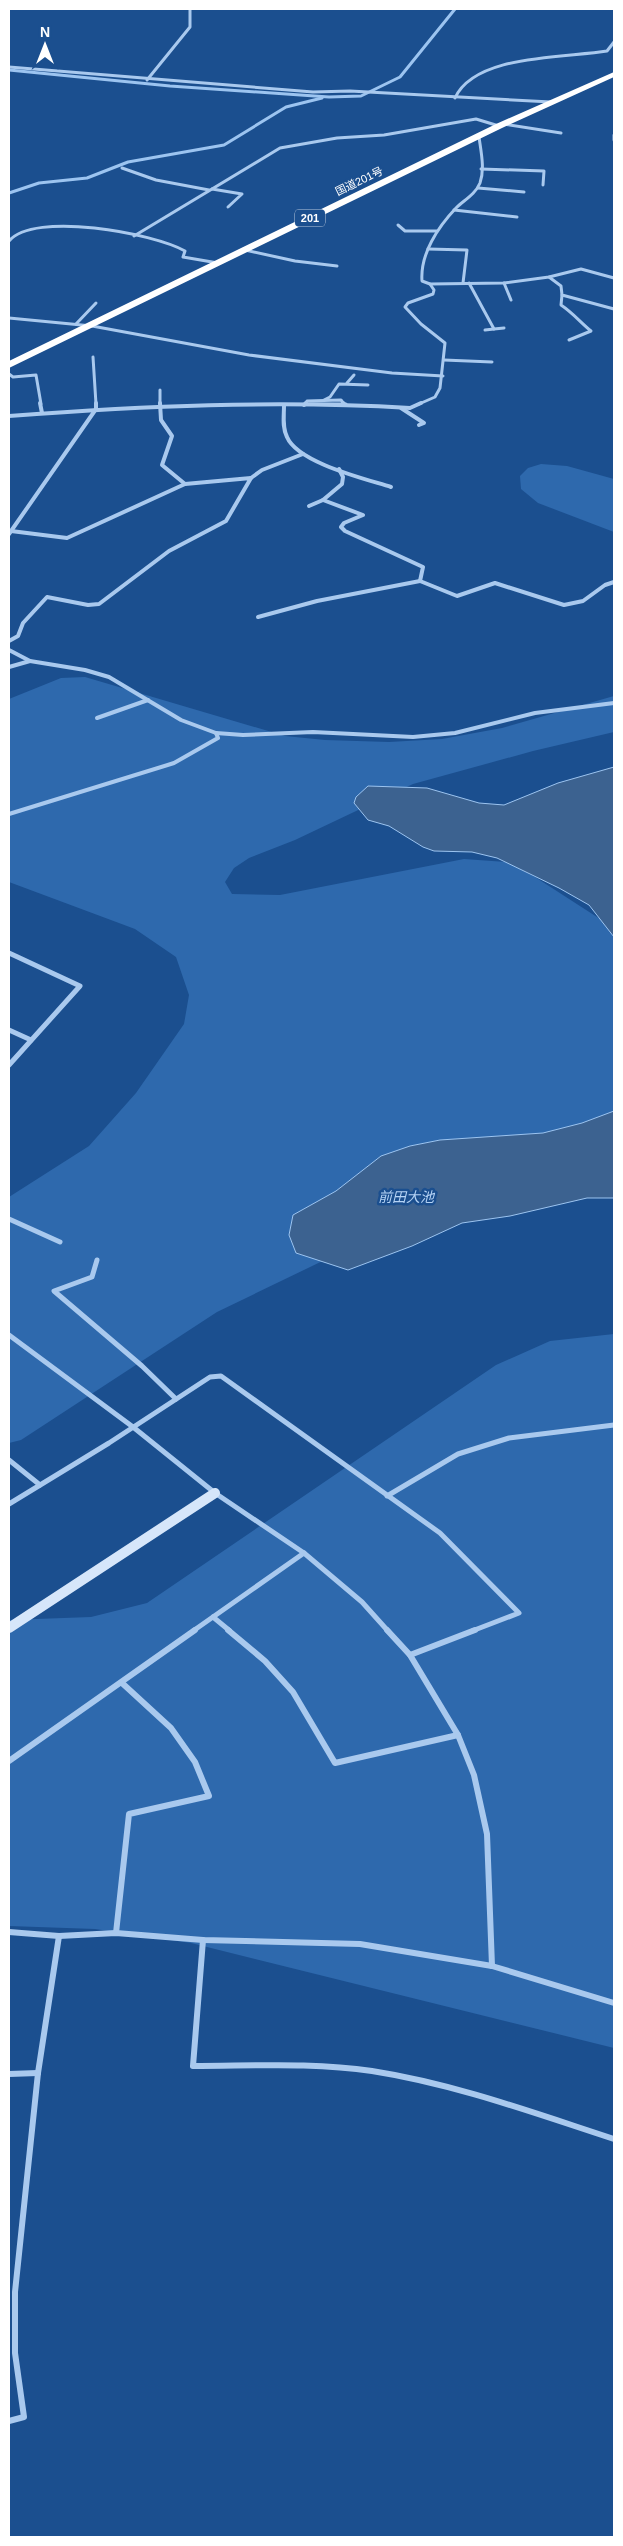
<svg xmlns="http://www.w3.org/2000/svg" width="623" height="2546" font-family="Arial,'Noto Sans JP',sans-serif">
	<rect width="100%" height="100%" fill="#1b4f8f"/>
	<g fill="#2e69ad">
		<path d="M541,464L567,466L614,479V532L538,503L521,489L520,476L528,468Z"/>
		<path d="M85,677L285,736L325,740L389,742L442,739L502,728L614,696V732L533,751L413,784L295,840L249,858L234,868L225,882L232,894L280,895L464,859L506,862L535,877L614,928V1158L368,1239L217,1312L21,1440L9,1443V1197L89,1146L136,1093L184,1024L189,995L176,957L135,929L9,882V699L61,678Z"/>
		<path d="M614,1334V2048L191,1943L95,1929L9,1926V1620L91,1617L147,1603L496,1365L550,1341Z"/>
	</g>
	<g fill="#3c6290" stroke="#9cc4f0">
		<path d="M614,767V937L589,905L559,888L497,858L472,852L434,851L423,847L389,826L368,820L354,803L356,797L368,786L427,788L479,803L504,805L558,783Z"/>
		<path d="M614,1111V1198H587L510,1216L462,1223L412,1246L348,1270L296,1253L289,1235L293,1215L336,1191L381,1156L410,1146L440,1140L543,1133L582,1123Z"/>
	</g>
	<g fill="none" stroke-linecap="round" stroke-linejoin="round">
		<g stroke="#9cc4f0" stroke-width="3">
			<path d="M9,70L170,86L329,97L361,96L400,77L455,9"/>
			<path d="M9,193L39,183L87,178L128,162L224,145L286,107L322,98"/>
		</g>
		<g stroke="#a9c9ee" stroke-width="3">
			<path d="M9,67L313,92L350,91L551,102"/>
			<path d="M147,80L190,27V9"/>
			<path d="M455,98C475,54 565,58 607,51L614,42"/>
			<path d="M503,124L561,133"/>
			<path d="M614,135V140"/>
			<path d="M479,137C481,152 485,169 480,183C475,195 464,200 456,208C438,227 420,254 422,281L430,284L504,283L549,277L581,269L614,278"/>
			<path d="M122,168L156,180L209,190"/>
			<path d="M481,169L544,171L543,185"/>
			<path d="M478,188L524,192"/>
			<path d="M212,189L242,194L228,207"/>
			<path d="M454,210L517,217"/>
			<path d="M398,225L405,231H437"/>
			<path d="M134,236L280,148L337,138L384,135L476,119L499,126"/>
			<path d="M9,241C34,211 153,233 185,251L183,257L218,263"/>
			<path d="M428,249L467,250L463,283"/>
			<path d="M245,250L295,261L337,266"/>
			<path d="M549,277L561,286L562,295L614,309"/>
			<path d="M469,283L494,329L485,330"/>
			<path d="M504,283L511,300"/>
			<path d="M562,295L561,305C573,313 580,322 591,331L569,340"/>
			<path d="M9,318L92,326L249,355L392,373L443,376"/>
			<path d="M76,324L96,303"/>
			<path d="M494,329L504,328"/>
			<path d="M93,357L96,404"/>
			<path d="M444,360L492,362"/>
			<path d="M9,374L13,377L36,375L41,404"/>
			<path d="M347,383L354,375"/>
			<path d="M160,390V404"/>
			<path d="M324,400L330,397L339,384L368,385"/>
			<path d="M305,404L307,401L341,400L344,404"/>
			<path d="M308,404H346"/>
			<path d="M419,404L435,397L440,388L445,343L421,324L405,307L408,303L433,294L434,290L430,284"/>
		</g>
		<g stroke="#a9c9ee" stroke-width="4">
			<path d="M40,403L42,413"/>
			<path d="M160,403L161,420L172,436L162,465L185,484"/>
			<path d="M343,403L345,405"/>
			<path d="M304,405L306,403"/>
			<path d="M284,406C284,416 282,427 287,437C298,463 366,479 391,487"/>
			<path d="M401,408L424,423L419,425"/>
			<path d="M9,416C142,406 276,400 410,408L421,403"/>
			<path d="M251,478L262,470L303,454"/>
			<path d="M323,500L363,515L344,523L341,527L345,531L423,567L420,581L457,596L495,583L564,605L583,601L605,585L614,582"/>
			<path d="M309,506L323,500L342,484L343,477L339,469"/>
			<path d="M9,534L96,409V403"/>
			<path d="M258,617L317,601L420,581"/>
			<path d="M9,641L18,636L23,623L47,597L88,605L99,604L169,551L226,521L251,478L185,484L67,538L11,531"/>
			<path d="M9,650L30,661L85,670L109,677L181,720L216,733L243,735L313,732L413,737L455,733L535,713L614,703"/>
			<path d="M9,667L30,661"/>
			<path d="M97,718L148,700"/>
			<path d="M9,814L174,763L218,738L216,733"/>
		</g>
		<g stroke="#a9c9ee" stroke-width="5">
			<path d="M9,953L80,986L9,1065"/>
			<path d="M9,1030L31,1040"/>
			<path d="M9,1219L60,1242"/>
			<path d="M97,1260L92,1277L54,1291L142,1366L176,1399"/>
			<path d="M9,1335L133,1427L215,1493L304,1553L362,1602L388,1631"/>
			<path d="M9,1460L40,1485"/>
			<path d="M387,1496L458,1454L509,1438L614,1425"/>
			<path d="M9,1504L109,1443L210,1377L221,1376L440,1533L519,1613L472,1631"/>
			<path d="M213,1617L230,1631"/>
			<path d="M193,1631L304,1553"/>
		</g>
		<g stroke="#a9c9ee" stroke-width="6">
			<path d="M228,1630L265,1661L293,1692L335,1763L458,1735"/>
			<path d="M387,1630L410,1655L458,1735L474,1775L487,1834L492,1966"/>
			<path d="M410,1655L475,1630"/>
			<path d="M9,1761L195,1630"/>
			<path d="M9,1932L59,1936L116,1933L203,1940L360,1944L492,1966L614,2003"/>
			<path d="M116,1933L129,1814L209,1796L195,1762L171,1728L122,1683"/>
			<path d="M203,1940L193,2066C252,2066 313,2062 372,2071C455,2084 534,2113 614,2139"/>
			<path d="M9,2074L38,2073"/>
			<path d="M9,2421L24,2417L15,2353V2292L38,2073L59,1936"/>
		</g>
		<path stroke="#d6e6fa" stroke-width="10" d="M9,1628L215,1493"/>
		<path fill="#fff" fill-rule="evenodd" d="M614,72V77L502,128L9,368V361L496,124Z"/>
	</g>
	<g text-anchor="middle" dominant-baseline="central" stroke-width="5" stroke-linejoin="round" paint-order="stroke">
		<g font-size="11" fill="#fff" stroke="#1b4f8f">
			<text transform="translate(359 181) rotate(-26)">国道201号</text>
		</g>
		<rect fill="#1b4f8f" stroke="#bbcadd" stroke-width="1" x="295" y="209.5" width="30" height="17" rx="4"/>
		<g font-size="11" font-weight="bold" fill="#fff">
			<text x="310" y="218">201</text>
		</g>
		<g font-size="14" font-style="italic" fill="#b5d3f5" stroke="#1b4f8f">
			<text x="406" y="1197">前田大池</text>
		</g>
	</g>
	<rect width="623" height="2546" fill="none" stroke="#ffffff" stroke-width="20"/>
	<g transform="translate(45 45)" stroke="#1b4f8f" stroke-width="4" paint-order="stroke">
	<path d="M0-4L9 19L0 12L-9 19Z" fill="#ffffff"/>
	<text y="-8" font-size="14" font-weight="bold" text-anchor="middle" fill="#ffffff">N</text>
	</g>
</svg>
